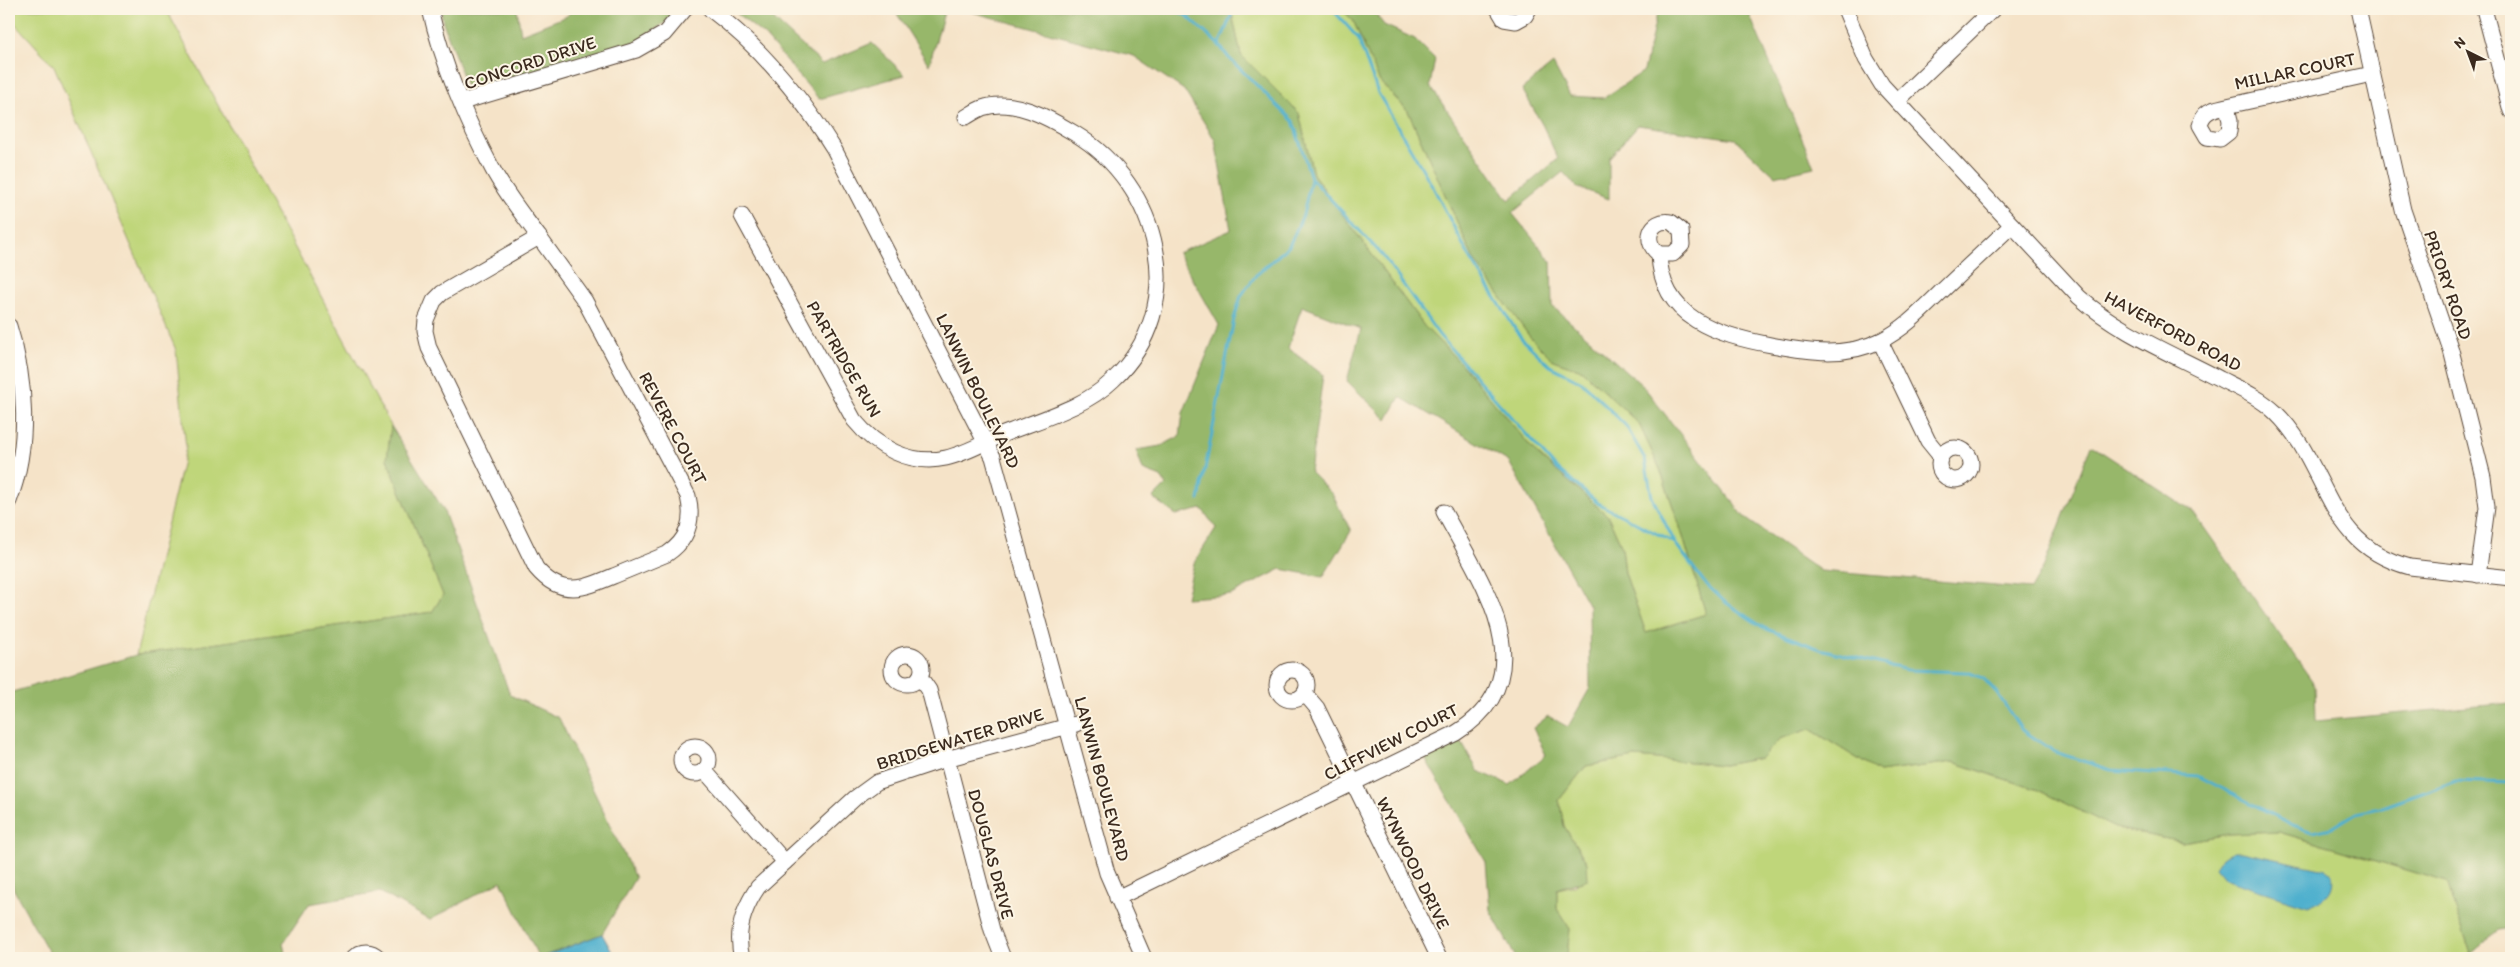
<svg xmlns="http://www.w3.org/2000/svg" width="2520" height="967" font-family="Itim,sans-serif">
	<rect width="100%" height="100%" fill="#fcf5e5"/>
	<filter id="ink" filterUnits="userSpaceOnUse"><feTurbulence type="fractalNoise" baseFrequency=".02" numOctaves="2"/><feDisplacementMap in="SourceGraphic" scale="10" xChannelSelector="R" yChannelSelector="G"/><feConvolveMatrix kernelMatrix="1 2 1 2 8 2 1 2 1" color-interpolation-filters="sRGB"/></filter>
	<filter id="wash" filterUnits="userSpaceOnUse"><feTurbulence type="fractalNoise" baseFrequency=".0096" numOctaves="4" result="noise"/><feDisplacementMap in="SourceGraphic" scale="20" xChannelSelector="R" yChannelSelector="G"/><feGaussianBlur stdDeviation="1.12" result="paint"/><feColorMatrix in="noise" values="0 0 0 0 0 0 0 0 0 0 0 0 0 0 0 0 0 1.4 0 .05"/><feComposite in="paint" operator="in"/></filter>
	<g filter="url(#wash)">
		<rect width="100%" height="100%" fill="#f5e3c8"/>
		<g fill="#bfd67a" stroke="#7d804c">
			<path d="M9,9H166L391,426L387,459L443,595L432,612L136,655L186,448L176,350L54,66L9,17Z"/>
			<path d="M1231,9H1341L1353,20L1380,82L1408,111L1474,260L1530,337L1553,360L1582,370L1639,424L1660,469L1681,530L1706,614L1646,633L1625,573L1622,547L1608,516L1536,453L1462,365L1424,326L1313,174L1299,113L1241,55Z"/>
			<path d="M1810,729L1879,772L1953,762L2038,790L2115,828L2182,842L2229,834L2279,832L2447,882L2471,954L2467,958H1562L1567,953L1570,929L1557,909V889L1576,885L1587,863L1564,826L1559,800L1586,766L1635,757L1724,765L1761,758L1780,739Z"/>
		</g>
		<g fill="#97b76a" stroke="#697044">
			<path d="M441,9H517L521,34L567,16L573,9H676L666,22L639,41L467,89L443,22Z"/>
			<path d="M731,9H769L767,13L822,64L872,43L905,75L819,99L765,36Z"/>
			<path d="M894,9H945L929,65Z"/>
			<path d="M961,9H1231L1241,55L1299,113L1313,174L1424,326L1462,365L1536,453L1608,516L1622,547L1625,573L1646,633L1706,614L1681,530L1660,469L1639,424L1582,370L1553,360L1530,337L1474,260L1408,111L1380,82L1353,20L1341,9H1372L1384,25L1415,39L1435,59L1430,86L1509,200L1558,159L1543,126L1522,89L1553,64L1570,96L1604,98L1644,71L1658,9H1747L1814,167L1775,176L1735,139L1638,125L1609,158V199L1577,187L1563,172L1512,213L1551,261L1552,306L1644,387L1745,518L1821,571L2031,589L2044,566L2091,445L2193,512L2315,685L2316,721L2511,703V928L2499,930L2471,954L2447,882L2279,832L2229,834L2182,842L2115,828L2038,790L1953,762L1879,772L1810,729L1780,739L1761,758L1724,765L1635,757L1586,766L1559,800L1564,826L1587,863L1588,879L1557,889V909L1570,929L1567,954L1562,958H1516L1490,910L1486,862L1425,758L1460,740L1478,771L1510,785L1546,755L1533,728L1548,716L1568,727L1590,688L1589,606L1509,462L1400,397L1387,420L1347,381L1361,329L1302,306L1288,348L1323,375L1310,472L1332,494L1351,531L1323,577L1281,569L1231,595L1186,598L1194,563L1216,528L1202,509L1176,515L1153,498L1166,485L1161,477L1143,470L1136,450L1161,446L1180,436L1183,413L1219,325L1178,253L1231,230L1215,140L1184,90L1134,56Z"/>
			<path d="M391,426L443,509L510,695L559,718L635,878L602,934L539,958L501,881L430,920L380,892L309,904L283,943L286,958H52L14,890L9,872V693L136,655L432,612L443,595L387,459Z"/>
		</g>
		<g fill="#50b0ce" stroke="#466d76">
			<path d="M2233,852H2242L2326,870L2332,874C2336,892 2324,900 2308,906L2236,883L2225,879L2215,867L2221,858Z"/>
			<path d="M602,934L616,958H540Z"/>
		</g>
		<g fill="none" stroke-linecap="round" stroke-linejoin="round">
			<g stroke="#50b0ce" stroke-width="3">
				<path d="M1175,9L1188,17L1219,45L1229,58L1293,121L1311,178L1383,256L1439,335L1555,467L1599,504L1675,543"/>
				<path d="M1332,9L1358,38L1378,93L1433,187L1469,256L1521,338L1550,366L1582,382L1626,426L1645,459L1652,497L1675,543L1704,582L1725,602L1764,628L1820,649L1907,670L1967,672L1983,678L1997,693L2021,729L2055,752L2111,770L2198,776L2293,825L2312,832L2332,828L2356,813L2380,808L2456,781L2511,783"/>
				<path d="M1219,45L1234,9"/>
				<path d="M1199,500L1234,319L1241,296L1256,275L1289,246L1303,215L1311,179"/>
			</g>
		</g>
	</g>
	<g filter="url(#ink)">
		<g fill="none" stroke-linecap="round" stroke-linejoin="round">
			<defs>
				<g id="minor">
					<path d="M430,9C442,62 467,122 493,170C506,194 523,215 539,237"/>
					<path d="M710,9C761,47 800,95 834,149L993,457L1107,873L1144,958"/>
					<path d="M1498,9L1504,19L1516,21L1525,16L1529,9"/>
					<path d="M1845,9L1866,59L1882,85L2079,297C2119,333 2173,354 2220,379C2240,389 2259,397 2275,412C2330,465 2323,545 2410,567L2511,578"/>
					<path d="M2358,9L2403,210L2451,350L2483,477L2487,507L2478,575"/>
					<path d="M2484,9L2511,111"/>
					<path d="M1897,101L1993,9"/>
					<path d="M462,102L636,50L664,34L685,9"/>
					<path d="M2227,106L2230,121L2229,132L2220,139L2207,137L2200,125C2203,110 2214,109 2227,106L2372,74"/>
					<path d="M742,216L854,420C876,447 910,466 946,458C968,453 988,440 1009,432C1044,418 1085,407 1113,380C1191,307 1161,185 1074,133C1049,118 1013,97 982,108C977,110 971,114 966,117"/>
					<path d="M539,237L585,301L688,496C694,521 688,540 667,554C650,561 633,568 616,575C585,588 562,599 536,568L429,348L425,331L426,320L434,301L442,293Z"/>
					<path d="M1659,254H1673L1682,245L1681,230L1671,222C1650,218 1642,242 1659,254C1661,319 1718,335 1771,345C1809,352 1845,358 1882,340C1906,328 1924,308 1943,290C1966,268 1989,247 2012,225"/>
					<path d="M9,326C27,382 30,446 9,501"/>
					<path d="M1880,341L1928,441L1941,457"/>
					<circle cx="1955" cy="464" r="16"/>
					<circle cx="907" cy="669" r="15"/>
					<circle cx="1292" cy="685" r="15"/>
					<path d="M920,677L929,690L992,930L1003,958"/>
					<path d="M1305,694L1317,708L1439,958"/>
					<circle cx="695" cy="760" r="14"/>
					<path d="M704,770L785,862"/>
					<path d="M1117,898L1456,733C1549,675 1481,582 1444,512"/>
					<path d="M353,958C361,950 371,950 379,958"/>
					<path d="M742,958C735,932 743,909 758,887L855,798L877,782L946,759L1076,724"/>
				</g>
			</defs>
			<use href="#minor" stroke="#574638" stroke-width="17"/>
			<use href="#minor" stroke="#fff" stroke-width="15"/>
		</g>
	</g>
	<g text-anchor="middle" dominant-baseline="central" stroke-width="4" stroke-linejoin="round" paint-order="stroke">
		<g font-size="18" fill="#3b2a1e" stroke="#fcf5e5">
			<text transform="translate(530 63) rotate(-18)">CONCORD DRIVE</text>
			<text transform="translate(2295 71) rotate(-12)">MILLAR COURT</text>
			<text transform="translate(2448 285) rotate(71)">PRIORY ROAD</text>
			<text transform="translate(2173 331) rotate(28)">HAVERFORD ROAD</text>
			<text transform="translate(844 359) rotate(60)">PARTRIDGE RUN</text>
			<text transform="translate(978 391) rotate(64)">LANWIN BOULEVARD</text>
			<text transform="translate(673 428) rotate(62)">REVERE COURT</text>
			<text transform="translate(960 739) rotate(-17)">BRIDGEWATER DRIVE</text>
			<text transform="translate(1391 742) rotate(-27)">CLIFFVIEW COURT</text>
			<text transform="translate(1102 779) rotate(75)">LANWIN BOULEVARD</text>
			<text transform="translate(991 854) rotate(75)">DOUGLAS DRIVE</text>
			<text transform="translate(1413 863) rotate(64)">WYNWOOD DRIVE</text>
		</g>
	</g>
	<rect width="2520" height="967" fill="none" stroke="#fcf5e5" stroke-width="30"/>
	<g transform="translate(2468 52) rotate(318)" stroke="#fcf5e5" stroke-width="4" paint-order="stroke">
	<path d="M0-4L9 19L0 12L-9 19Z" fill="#3b2a1e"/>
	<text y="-8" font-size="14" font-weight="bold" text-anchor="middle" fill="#3b2a1e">N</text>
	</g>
</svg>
